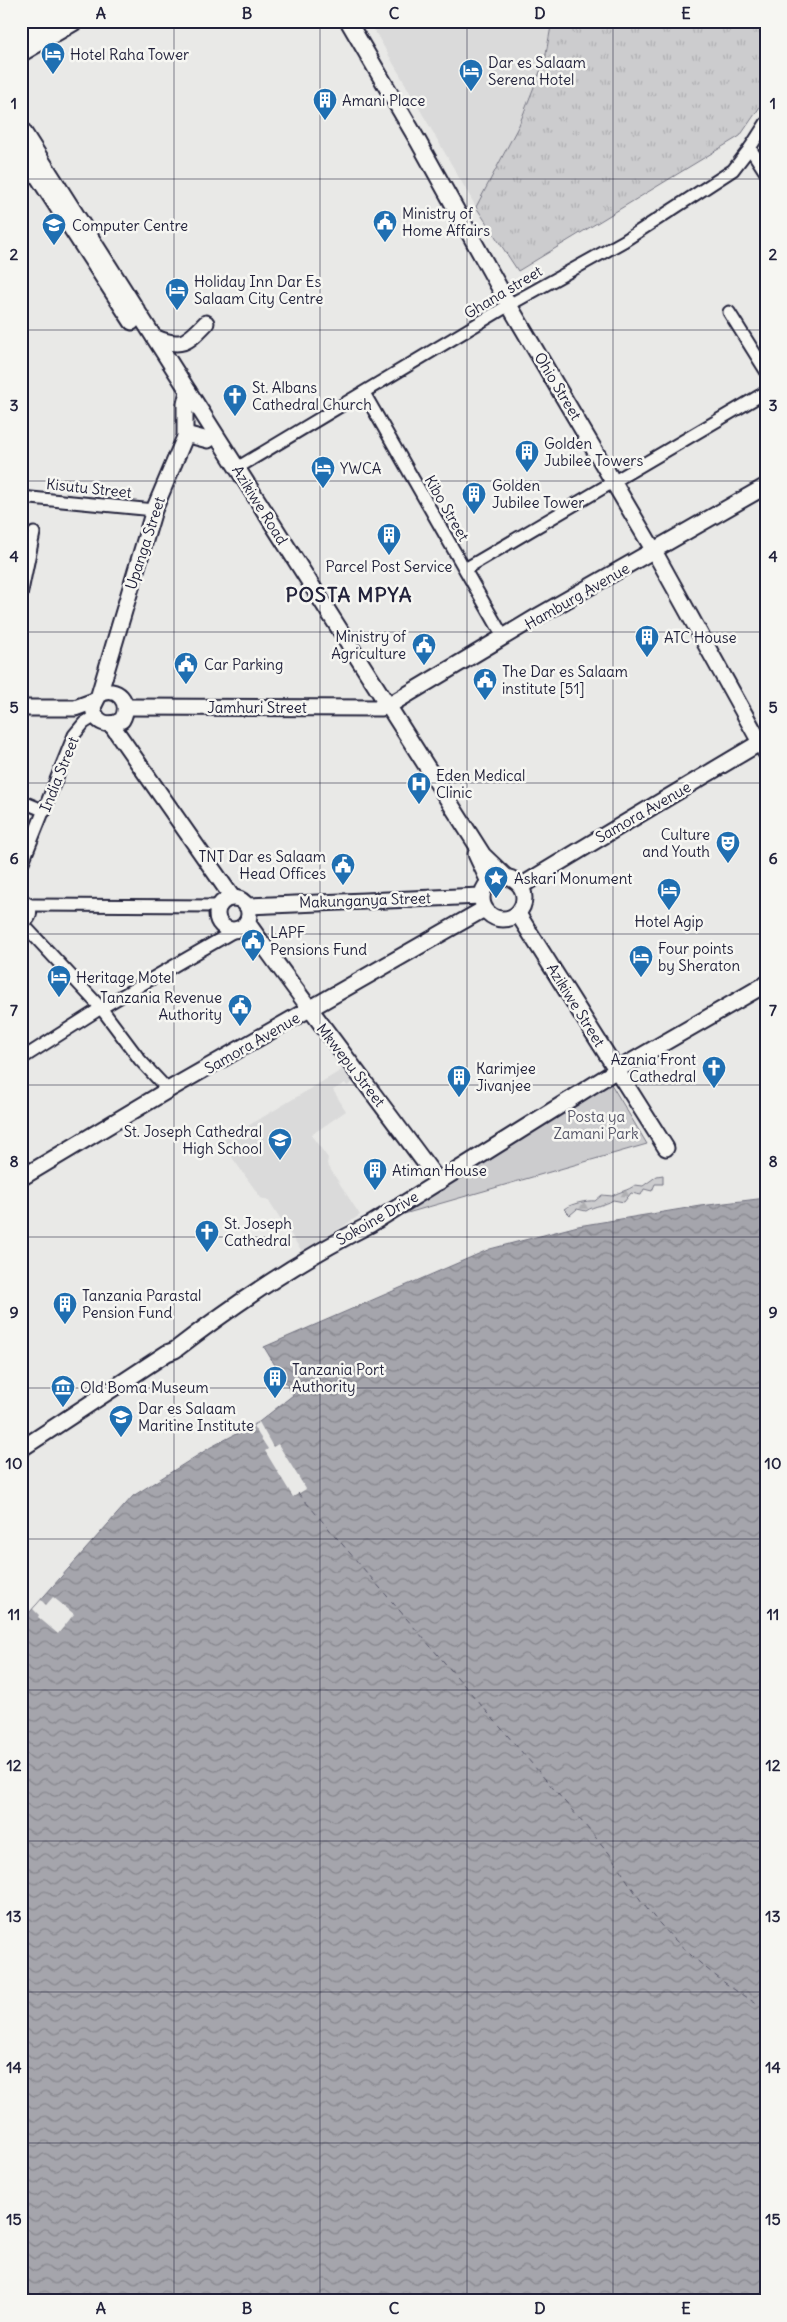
<svg xmlns="http://www.w3.org/2000/svg" width="787" height="2322" font-family="Delius,sans-serif">
	<defs>
		<pattern id="grass-tufts" width="24" height="20" patternUnits="userSpaceOnUse" patternTransform="scale(1.25)"><rect width="24" height="20" fill="#ccccce"/><path d="M3 7l-1-3M5 7V3M7 7l1-3M15 17l-1-3M17 17v-4M19 17l1-3" fill="none" stroke="#afafb2"/></pattern>
		<pattern id="forest-firs" width="22" height="20" patternUnits="userSpaceOnUse" patternTransform="scale(1.25)"><rect width="22" height="20" fill="#ccccce"/><path d="M5 1l3.5 6h-7zM16 11l3.5 6h-7z" fill="#afafb2"/></pattern>
		<pattern id="water-waves" width="16" height="10" patternUnits="userSpaceOnUse" patternTransform="scale(1.25)"><rect width="16" height="10" fill="#a5a5ac"/><path d="M0 5q4-4 8 0t8 0" fill="none" stroke="#86868d"/></pattern>
	</defs>
	<rect width="100%" height="100%" fill="#e9e9e7"/>
	<filter id="ink" filterUnits="userSpaceOnUse"><feTurbulence type="fractalNoise" baseFrequency=".02" numOctaves="2"/><feDisplacementMap in="SourceGraphic" scale="10" xChannelSelector="R" yChannelSelector="G"/><feConvolveMatrix kernelMatrix="1 2 1 2 8 2 1 2 1" color-interpolation-filters="sRGB"/></filter>
	<g filter="url(#ink)">
		<g fill="#dadada">
			<path d="M369,21H552L545,59L519,126L476,207Z"/>
			<path d="M345,1068L353,1082L347,1086L345,1083L333,1090L346,1111L311,1135L328,1158L327,1164L360,1215L303,1253L269,1201L261,1198L221,1142Z"/>
		</g>
		<path fill="url(#grass-tufts)" stroke="#777784" d="M552,21H766V98L740,136L518,271L476,207L519,125L545,59Z"/>
		<path fill="url(#forest-firs)" stroke="#777784" d="M663,1175V1184H655L652,1191L644,1189L641,1195L631,1193L624,1202L613,1200C604,1206 595,1205 586,1211L577,1209L570,1215L564,1209C570,1204 587,1200 595,1201L602,1195L612,1196C620,1191 628,1191 635,1185L643,1186L657,1176Z"/>
		<path fill="#ccccce" stroke="#777784" d="M608,1079L647,1144L390,1218Z"/>
		<path fill="url(#water-waves)" stroke="#71717f" d="M766,1198V2301H21V1622L133,1496L211,1447L259,1422L293,1395L264,1347L490,1249L578,1226L700,1206Z"/>
		<g fill="#e9e9e7">
			<path d="M259,1422L273,1447L278,1444L306,1489L293,1497L265,1451L268,1449L253,1426Z"/>
			<path d="M53,1597L74,1614L58,1634L38,1617L39,1615L33,1609L41,1600L46,1605Z"/>
		</g>
		<g fill="none" stroke-linecap="round" stroke-linejoin="round">
			<path stroke="#565668" stroke-width="1" stroke-dasharray="6 5" stroke-linecap="butt" d="M298,1493L609,1853C622,1872 634,1892 648,1910C679,1948 723,1986 766,2009"/>
			<defs>
				<g id="street">
					<path d="M750,148L766,173"/>
					<path d="M729,312L766,371"/>
					<path d="M364,393L504,638"/>
					<path d="M237,468L509,305L624,241L733,170L750,148L766,123"/>
					<path d="M21,497L154,510"/>
					<path d="M465,569L766,392"/>
					<path d="M21,596L34,533"/>
					<path d="M21,801L45,811"/>
					<path d="M21,867L74,735L84,723L95,716"/>
					<path d="M21,899L30,905C32,915 30,920 21,924"/>
					<path d="M30,905L219,906"/>
					<path d="M23,924L101,1008L140,1060L168,1090"/>
					<path d="M21,1059L101,1008L236,930"/>
				</g>
				<g id="secondary">
					<path d="M348,21L418,141L509,305L654,551L766,753"/>
					<path d="M21,128L483,855L506,877"/>
					<path d="M21,151L132,322"/>
					<path d="M154,337C181,349 187,343 206,323"/>
					<path d="M185,437L189,435L208,440"/>
					<path d="M99,695C117,684 132,703 122,720C108,728 95,723 93,707L99,695L154,510L185,437V404L188,391"/>
					<path d="M126,707L381,708L388,706L535,618L766,486"/>
					<path d="M21,708H75L94,701"/>
					<path d="M111,724L232,897"/>
					<path d="M476,854L489,882"/>
					<circle cx="503" cy="898" r="21"/>
					<path d="M521,886C602,836 684,788 766,739"/>
					<circle cx="233" cy="914" r="16"/>
					<path d="M248,906L481,896"/>
					<path d="M518,914L666,1148"/>
					<path d="M247,922C309,1010 375,1095 439,1182"/>
					<path d="M21,1178L168,1090L484,909"/>
					<path d="M21,1449L167,1353L175,1350C237,1302 301,1259 371,1224L617,1070L766,984"/>
				</g>
				<g id="highway">
					<path d="M21,33L41,21"/>
					<path d="M21,51L72,21"/>
				</g>
			</defs>
			<use href="#street" stroke="#22223b" stroke-width="15"/>
			<use href="#secondary" stroke="#22223b" stroke-width="19"/>
			<use href="#highway" stroke="#22223b" stroke-width="24"/>
			<use href="#street" stroke="#f6f6f2" stroke-width="11"/>
			<use href="#secondary" stroke="#f6f6f2" stroke-width="15"/>
			<use href="#highway" stroke="#f6f6f2" stroke-width="20"/>
		</g>
	</g>
	<path fill="none" stroke="#22223b" stroke-width="1" stroke-opacity="0.55" d="M174,21V2301M320,21V2301M467,21V2301M613,21V2301M21,179H766M21,330H766M21,481H766M21,632H766M21,783H766M21,934H766M21,1085H766M21,1237H766M21,1388H766M21,1539H766M21,1690H766M21,1841H766M21,1992H766M21,2143H766"/>
	<defs>
		<symbol id="hotel-pin" viewBox="-11 -11 22 30"><path d="M0 17L-7.5 6A9.5 9.5 0 1 1 7.5 6Z" fill="#1f6fb2" stroke="#f6f6f2"/><path d="M-6-4.5h1.5V1H6V5H4.5V3h-9V5H-6ZM-4 0a1.8 1.8 0 1 1 3.6 0ZM.5 0V-2.5h3Q6-2.5 6 0Z" fill="#fff"/></symbol>
		<symbol id="building-pin" viewBox="-11 -11 22 30"><path d="M0 17L-7.5 6A9.5 9.5 0 1 1 7.5 6Z" fill="#1f6fb2" stroke="#f6f6f2"/><path d="M-4-6H4V6H1V3H-1V6H-4ZM-2.5-4.3h1.7v1.8h-1.7ZM.8-4.3h1.7v1.8H.8ZM-2.5-1h1.7V.8h-1.7ZM.8-1h1.7V.8H.8Z" fill="#fff"/></symbol>
		<symbol id="civic-pin" viewBox="-11 -11 22 30"><path d="M0 17L-7.5 6A9.5 9.5 0 1 1 7.5 6Z" fill="#1f6fb2" stroke="#f6f6f2"/><path d="M-.6-6.5H3V-4.5H.6V-3L4-1V1h2V6H-6V1h2V-1L-.6-3ZM-1.2 2.5V6h2.4V2.5Z" fill="#fff"/></symbol>
		<symbol id="university-pin" viewBox="-11 -11 22 30"><path d="M0 17L-7.5 6A9.5 9.5 0 1 1 7.5 6Z" fill="#1f6fb2" stroke="#f6f6f2"/><path d="M0-5L7-2L0 1L-7-2ZM-4 1L0 2.5L4 1V4Q0 6-4 4Z" fill="#fff"/></symbol>
		<symbol id="church-pin" viewBox="-11 -11 22 30"><path d="M0 17L-7.5 6A9.5 9.5 0 1 1 7.5 6Z" fill="#1f6fb2" stroke="#f6f6f2"/><path d="M-1.2-6h2.4v3.5h3.3v2.4h-3.3V6h-2.4V-.1h-3.3v-2.4h3.3Z" fill="#fff"/></symbol>
		<symbol id="hospital-pin" viewBox="-11 -11 22 30"><path d="M0 17L-7.5 6A9.5 9.5 0 1 1 7.5 6Z" fill="#1f6fb2" stroke="#f6f6f2"/><path d="M-5-5h3v3.5h4V-5h3V5h-3V1.5h-4V5h-3Z" fill="#fff"/></symbol>
		<symbol id="theatre-pin" viewBox="-11 -11 22 30"><path d="M0 17L-7.5 6A9.5 9.5 0 1 1 7.5 6Z" fill="#1f6fb2" stroke="#f6f6f2"/><path d="M-5-5.5Q0-4 5-5.5V0Q5 5 0 6Q-5 5-5 0ZM-3.3-2.5H-1v1.5H-3.3ZM1-2.5H3.3v1.5H1ZM-2.8 1Q0 5.5 2.8 1Z" fill="#fff"/></symbol>
		<symbol id="sight-pin" viewBox="-11 -11 22 30"><path d="M0 17L-7.5 6A9.5 9.5 0 1 1 7.5 6Z" fill="#1f6fb2" stroke="#f6f6f2"/><path d="M0-6L1.8-2.2L6-1.7L2.9 1.2L3.7 5.4L0 3.3L-3.7 5.4L-2.9 1.2L-6-1.7L-1.8-2.2Z" fill="#fff"/></symbol>
		<symbol id="school-pin" viewBox="-11 -11 22 30"><path d="M0 17L-7.5 6A9.5 9.5 0 1 1 7.5 6Z" fill="#1f6fb2" stroke="#f6f6f2"/><path d="M0-5L7-2L0 1L-7-2ZM-4 1L0 2.5L4 1V4Q0 6-4 4Z" fill="#fff"/></symbol>
		<symbol id="museum-pin" viewBox="-11 -11 22 30"><path d="M0 17L-7.5 6A9.5 9.5 0 1 1 7.5 6Z" fill="#1f6fb2" stroke="#f6f6f2"/><path d="M0-6L6-3V-2H-6V-3ZM-5-1h2V3h-2ZM-1-1h2V3h-2ZM3-1h2V3H3ZM-6 4H6V6H-6Z" fill="#fff"/></symbol>
	</defs>
	<g fill-rule="evenodd">
		<use href="#hotel-pin" x="39" y="40" width="28" height="38"/>
		<use href="#hotel-pin" x="457" y="57" width="28" height="38"/>
		<use href="#building-pin" x="311" y="86" width="28" height="38"/>
		<use href="#civic-pin" x="371" y="208" width="28" height="38"/>
		<use href="#university-pin" x="40" y="211" width="28" height="38"/>
		<use href="#hotel-pin" x="163" y="276" width="28" height="38"/>
		<use href="#church-pin" x="221" y="382" width="28" height="38"/>
		<use href="#building-pin" x="513" y="438" width="28" height="38"/>
		<use href="#hotel-pin" x="309" y="454" width="28" height="38"/>
		<use href="#building-pin" x="460" y="480" width="28" height="38"/>
		<use href="#building-pin" x="375" y="521" width="28" height="38"/>
		<use href="#building-pin" x="633" y="623" width="28" height="38"/>
		<use href="#civic-pin" x="410" y="631" width="28" height="38"/>
		<use href="#civic-pin" x="172" y="650" width="28" height="38"/>
		<use href="#civic-pin" x="471" y="666" width="28" height="38"/>
		<use href="#hospital-pin" x="405" y="770" width="28" height="38"/>
		<use href="#theatre-pin" x="714" y="829" width="28" height="38"/>
		<use href="#civic-pin" x="329" y="851" width="28" height="38"/>
		<use href="#sight-pin" x="482" y="864" width="28" height="38"/>
		<use href="#hotel-pin" x="655" y="876" width="28" height="38"/>
		<use href="#civic-pin" x="239" y="927" width="28" height="38"/>
		<use href="#hotel-pin" x="627" y="943" width="28" height="38"/>
		<use href="#hotel-pin" x="45" y="963" width="28" height="38"/>
		<use href="#civic-pin" x="226" y="992" width="28" height="38"/>
		<use href="#church-pin" x="700" y="1054" width="28" height="38"/>
		<use href="#building-pin" x="445" y="1063" width="28" height="38"/>
		<use href="#school-pin" x="266" y="1126" width="28" height="38"/>
		<use href="#building-pin" x="361" y="1156" width="28" height="38"/>
		<use href="#church-pin" x="193" y="1218" width="28" height="38"/>
		<use href="#building-pin" x="51" y="1290" width="28" height="38"/>
		<use href="#building-pin" x="261" y="1364" width="28" height="38"/>
		<use href="#museum-pin" x="49" y="1373" width="28" height="38"/>
		<use href="#university-pin" x="107" y="1403" width="28" height="38"/>
	</g>
	<g text-anchor="middle" dominant-baseline="central" stroke-width="5" stroke-linejoin="round" paint-order="stroke">
		<g font-size="15" fill="#22223b" stroke="#f6f6f2" text-anchor="start">
			<text x="70" y="54">Hotel Raha Tower</text>
			<text x="488" y="62">Dar es Salaam<tspan x="488" dy="17">Serena Hotel</tspan></text>
			<text x="342" y="100">Amani Place</text>
			<text x="402" y="213">Ministry of<tspan x="402" dy="17">Home Affairs</tspan></text>
			<text x="72" y="225">Computer Centre</text>
			<text x="194" y="281">Holiday Inn Dar Es<tspan x="194" dy="17">Salaam City Centre</tspan></text>
			<text x="252" y="387">St. Albans<tspan x="252" dy="17">Cathedral Church</tspan></text>
			<text x="544" y="443">Golden<tspan x="544" dy="17">Jubilee Towers</tspan></text>
			<text x="340" y="468">YWCA</text>
			<text x="492" y="485">Golden<tspan x="492" dy="17">Jubilee Tower</tspan></text>
			<text x="389" y="566" text-anchor="middle">Parcel Post Service</text>
			<text x="406" y="636" text-anchor="end">Ministry of<tspan x="406" dy="17">Agriculture</tspan></text>
			<text x="664" y="637">ATC House</text>
			<text x="204" y="664">Car Parking</text>
			<text x="502" y="671">The Dar es Salaam<tspan x="502" dy="17">institute [51]</tspan></text>
			<text x="436" y="775">Eden Medical<tspan x="436" dy="17">Clinic</tspan></text>
			<text x="710" y="834" text-anchor="end">Culture<tspan x="710" dy="17">and Youth</tspan></text>
			<text x="326" y="856" text-anchor="end">TNT Dar es Salaam<tspan x="326" dy="17">Head Offices</tspan></text>
			<text x="514" y="878">Askari Monument</text>
			<text x="669" y="921" text-anchor="middle">Hotel Agip</text>
			<text x="270" y="932">LAPF<tspan x="270" dy="17">Pensions Fund</tspan></text>
			<text x="658" y="948">Four points<tspan x="658" dy="17">by Sheraton</tspan></text>
			<text x="76" y="977">Heritage Motel</text>
			<text x="222" y="997" text-anchor="end">Tanzania Revenue<tspan x="222" dy="17">Authority</tspan></text>
			<text x="696" y="1059" text-anchor="end">Azania Front<tspan x="696" dy="17">Cathedral</tspan></text>
			<text x="476" y="1068">Karimjee<tspan x="476" dy="17">Jivanjee</tspan></text>
			<text x="262" y="1131" text-anchor="end">St. Joseph Cathedral<tspan x="262" dy="17">High School</tspan></text>
			<text x="392" y="1170">Atiman House</text>
			<text x="224" y="1223">St. Joseph<tspan x="224" dy="17">Cathedral</tspan></text>
			<text x="82" y="1295">Tanzania Parastal<tspan x="82" dy="17">Pension Fund</tspan></text>
			<text x="292" y="1369">Tanzania Port<tspan x="292" dy="17">Authority</tspan></text>
			<text x="80" y="1387">Old Boma Museum</text>
			<text x="138" y="1408">Dar es Salaam<tspan x="138" dy="17">Maritine Institute</tspan></text>
		</g>
		<g font-size="15" fill="#22223b" stroke="#f6f6f2">
			<text transform="translate(503 292) rotate(-31)">Ghana street</text>
			<text transform="translate(558 386) rotate(59)">Ohio Street</text>
			<text transform="translate(89 488) rotate(6)">Kisutu Street</text>
			<text transform="translate(260 505) rotate(58)">Azikiwe Road</text>
			<text transform="translate(447 508) rotate(60)">Kibo Street</text>
			<text transform="translate(145 543) rotate(-72)">Upanga Street</text>
			<text transform="translate(577 596) rotate(-30)">Hamburg Avenue</text>
			<text x="257" y="707">Jamhuri Street</text>
			<text transform="translate(59 774) rotate(-68)">India Street</text>
			<text transform="translate(643 812) rotate(-30)">Samora Avenue</text>
			<text transform="translate(365 900) rotate(-2)">Makunganya Street</text>
			<text transform="translate(576 1005) rotate(58)">Azikiwe Street</text>
			<text transform="translate(252 1043) rotate(-30)">Samora Avenue</text>
			<text transform="translate(351 1065) rotate(52)">Mkwepu Street</text>
			<text transform="translate(377 1218) rotate(-30)">Sokoine Drive</text>
		</g>
		<g font-size="15" fill="#555567" stroke="#f6f6f2">
			<text x="596" y="1116">Posta ya<tspan x="596" dy="17">Zamani Park</tspan></text>
		</g>
		<g font-size="20" font-weight="bold" letter-spacing="1" fill="#22223b" stroke="#f6f6f2">
			<text x="349" y="594">POSTA MPYA</text>
		</g>
	</g>
	<rect width="787" height="2322" fill="none" stroke="#f6f6f2" stroke-width="55"/>
	<rect x="28" y="28" width="732" height="2266" fill="none" stroke="#22223b" stroke-width="2"/>
	<g font-size="16" text-anchor="middle" font-weight="bold" fill="#22223b">
		<text x="101" y="19">A</text>
		<text x="247" y="19">B</text>
		<text x="394" y="19">C</text>
		<text x="540" y="19">D</text>
		<text x="686" y="19">E</text>
		<text x="14" y="109">1</text>
		<text x="773" y="109">1</text>
		<text x="14" y="260">2</text>
		<text x="773" y="260">2</text>
		<text x="14" y="411">3</text>
		<text x="773" y="411">3</text>
		<text x="14" y="562">4</text>
		<text x="773" y="562">4</text>
		<text x="14" y="713">5</text>
		<text x="773" y="713">5</text>
		<text x="14" y="864">6</text>
		<text x="773" y="864">6</text>
		<text x="14" y="1016">7</text>
		<text x="773" y="1016">7</text>
		<text x="14" y="1167">8</text>
		<text x="773" y="1167">8</text>
		<text x="14" y="1318">9</text>
		<text x="773" y="1318">9</text>
		<text x="14" y="1469">10</text>
		<text x="773" y="1469">10</text>
		<text x="14" y="1620">11</text>
		<text x="773" y="1620">11</text>
		<text x="14" y="1771">12</text>
		<text x="773" y="1771">12</text>
		<text x="14" y="1922">13</text>
		<text x="773" y="1922">13</text>
		<text x="14" y="2073">14</text>
		<text x="773" y="2073">14</text>
		<text x="14" y="2225">15</text>
		<text x="773" y="2225">15</text>
		<text x="101" y="2314">A</text>
		<text x="247" y="2314">B</text>
		<text x="394" y="2314">C</text>
		<text x="540" y="2314">D</text>
		<text x="686" y="2314">E</text>
	</g>
</svg>
